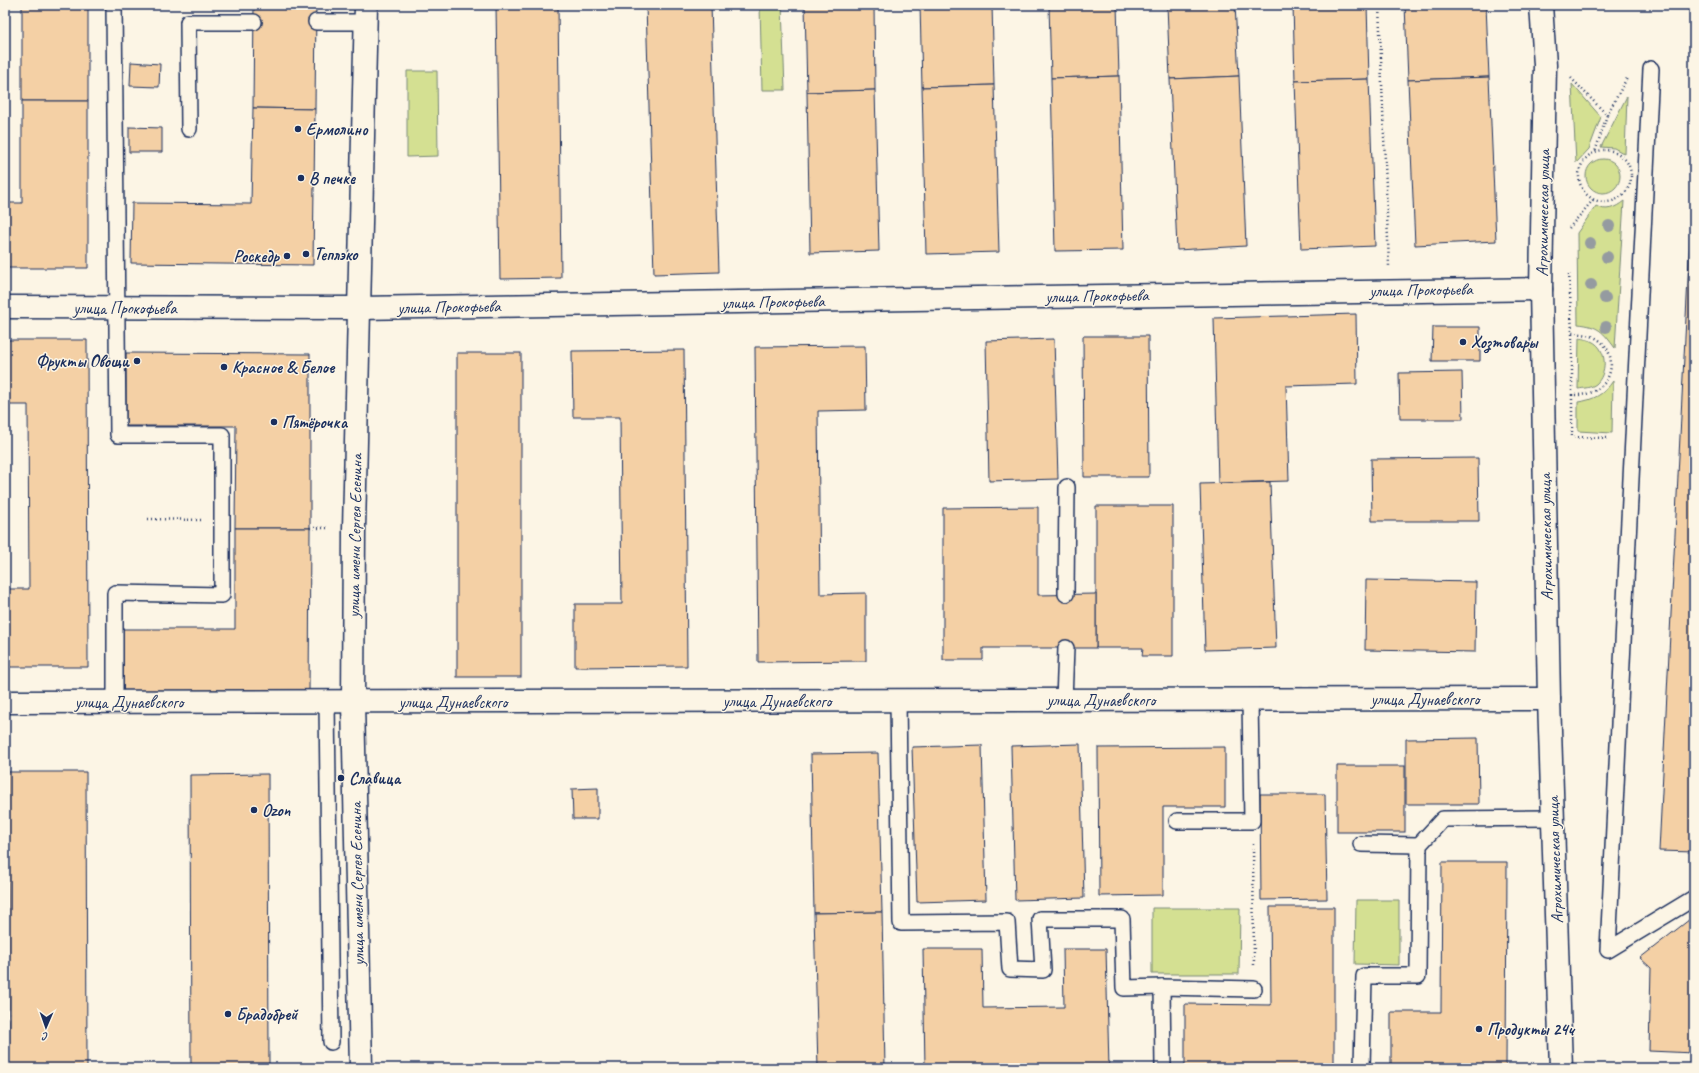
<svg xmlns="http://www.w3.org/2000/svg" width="1699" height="1073" font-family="Caveat,sans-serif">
	<rect width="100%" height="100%" fill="#fcf5e5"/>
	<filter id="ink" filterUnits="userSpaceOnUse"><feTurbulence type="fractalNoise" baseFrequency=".025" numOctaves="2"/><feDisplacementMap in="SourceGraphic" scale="8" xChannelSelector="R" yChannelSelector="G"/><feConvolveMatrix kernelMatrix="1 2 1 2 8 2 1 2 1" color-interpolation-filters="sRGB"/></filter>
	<g filter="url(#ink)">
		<g fill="#d4e092" stroke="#788878">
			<path d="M760,5H782L785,90H762Z"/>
			<path d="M407,71H437L438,156L407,157Z"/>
			<path d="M1572,84L1601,117L1589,149L1576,163Z"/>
			<path d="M1627,96L1625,154L1614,148L1601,147Z"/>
			<circle cx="1603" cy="176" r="17"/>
			<path d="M1624,201L1615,348C1603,332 1599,326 1578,324L1577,233L1596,206C1606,212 1615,208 1624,201Z"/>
			<path d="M1579,338C1585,339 1591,340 1596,344C1607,353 1607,374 1596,384C1591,388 1584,388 1578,389Z"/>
			<path d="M1613,381L1612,433L1578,431V402C1594,400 1604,394 1613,381Z"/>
			<path d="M1356,900H1399V965L1355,964Z"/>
			<path d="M1152,908H1240L1239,974H1152Z"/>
		</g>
		<g fill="#f4d0a5" stroke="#1b2f5e">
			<rect x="22" y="5" width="66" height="96"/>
			<path d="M254,5H316L315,109L253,108Z"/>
			<path d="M496,5H558L561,278L500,279Z"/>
			<path d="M646,5H711L719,272L654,274Z"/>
			<path d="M805,5H874L875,90L807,92Z"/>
			<path d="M920,5H992L994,85L922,87Z"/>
			<path d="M1049,5H1117L1119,76L1051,78Z"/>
			<path d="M1167,5H1235L1239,76L1170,79Z"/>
			<path d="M1293,5H1367L1369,79L1295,81Z"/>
			<path d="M1405,5H1486L1489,77L1408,80Z"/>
			<path d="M131,62L160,64L159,87L130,86Z"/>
			<path d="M1119,76L1123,250L1055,251L1051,78Z"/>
			<path d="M1239,76L1246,246L1177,250L1170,79Z"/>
			<path d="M1489,77L1496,241L1415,245L1408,80Z"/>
			<path d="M1369,79L1375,246L1301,249L1295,81Z"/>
			<path d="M994,85L999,252L926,254L922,87Z"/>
			<path d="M875,90L879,251L810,253L807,92Z"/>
			<path d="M22,101H88V268H5V203H22Z"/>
			<path d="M253,108L315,109L313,265L131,263L132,203L251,204Z"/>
			<path d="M129,127L162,128V152H129Z"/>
			<path d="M1694,160V852L1659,851Z"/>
			<path d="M1356,314L1357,384L1286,386L1289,481L1218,483L1214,318Z"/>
			<path d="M1433,327H1480V361H1432Z"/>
			<path d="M1083,336H1148L1149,477H1084Z"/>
			<path d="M1054,339L1058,479L989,481L986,341Z"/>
			<path d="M5,340H87L88,667H5V589H29L28,405H5Z"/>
			<path d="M865,346L866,410L818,411L820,594L866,593V661L758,662L755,347Z"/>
			<path d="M684,350L687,666L575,667V604H622L620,417H573L572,351Z"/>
			<path d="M126,353L310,354V528H235L236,426H126Z"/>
			<rect x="457" y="353" width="64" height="324"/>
			<path d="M1462,372L1463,419H1400L1399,373Z"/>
			<path d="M1478,458L1479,521H1372L1371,459Z"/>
			<path d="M1270,482L1276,648L1205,650L1200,484Z"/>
			<path d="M1096,506H1173V656H1142L1143,648H1096Z"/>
			<path d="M1038,507V595L1096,594V648H983V660H943V508Z"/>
			<path d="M235,528H310L309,694L122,693V629H235Z"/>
			<path d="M1366,580L1476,582L1475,652L1365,650Z"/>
			<path d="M1478,738L1479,804H1406V739Z"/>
			<path d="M1080,744L1084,898L1015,900L1011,746Z"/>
			<path d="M982,745L986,900L917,902L912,747Z"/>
			<path d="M1225,747V807H1163V895L1099,896L1098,748Z"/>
			<path d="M878,753L882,912L814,913L811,754Z"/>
			<rect x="1337" y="766" width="68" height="66"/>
			<path d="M7,772H86L87,1068H9Z"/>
			<path d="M268,774L269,1068H191L190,775Z"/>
			<path d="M598,788V819H573L572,789Z"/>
			<path d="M1260,794H1325L1327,899L1261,900Z"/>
			<path d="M1442,862H1507L1506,1068H1391V1012H1441Z"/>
			<path d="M1270,907H1334V1068H1185V1004L1271,1005Z"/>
			<path d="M882,912L885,1068H818L814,913Z"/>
			<path d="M1694,916V1053L1649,1051L1651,968L1640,958Z"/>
			<path d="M923,949H982L983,1008L1064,1007L1063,949H1106L1109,1068H925Z"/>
		</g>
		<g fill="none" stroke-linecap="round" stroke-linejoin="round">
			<defs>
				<g id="lane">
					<path d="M114,5L118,435H222V595L115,593V702"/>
					<path d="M316,22H365"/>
					<path d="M1651,69L1608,950L1694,898"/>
					<path d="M189,129L188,22H254"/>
					<path d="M1066,594L1067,487"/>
					<path d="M1064,700L1066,648"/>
					<path d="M898,701L901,923L1007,922L1010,969L1043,970L1040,919H1122L1124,988L1162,987"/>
					<path d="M327,702L331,1042"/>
					<path d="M1177,821H1252L1250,700"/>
					<path d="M1361,844L1419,845"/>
					<path d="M1163,1068L1162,987L1254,989"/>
					<path d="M1362,1068L1364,976H1418L1419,845L1443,819L1554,818"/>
				</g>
				<g id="street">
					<path d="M1541,5L1545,65L1541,289L1549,699L1561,1068"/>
					<path d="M5,307L359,308L1541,289"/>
					<path d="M5,702L1549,699"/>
					<path d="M361,1068L353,702L354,529L366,5"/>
				</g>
			</defs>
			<use href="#lane" stroke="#1b2f5e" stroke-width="18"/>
			<use href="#street" stroke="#1b2f5e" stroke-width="25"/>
			<g stroke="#1b2f5e" stroke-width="2.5" stroke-dasharray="1 3" stroke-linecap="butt">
				<path d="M1379,5L1389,266"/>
				<path d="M1571,78L1607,115L1595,152"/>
				<path d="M1607,115L1627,78"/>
				<circle cx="1605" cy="176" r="26"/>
				<path d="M1569,228L1593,200"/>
				<path d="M1569,274L1572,333V395C1580,395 1587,395 1594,391C1614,382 1617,353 1599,340C1591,334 1581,334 1572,333"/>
				<path d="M1572,395V437L1610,438"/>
				<path d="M148,519L201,520"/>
				<path d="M310,528H328"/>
				<path d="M1253,844L1254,967"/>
			</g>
			<use href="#lane" stroke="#fcf5e5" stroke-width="15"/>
			<use href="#street" stroke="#fcf5e5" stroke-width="22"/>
		</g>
		<g fill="#959ba0">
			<circle cx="1609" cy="226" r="6"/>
			<circle cx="1590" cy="243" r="6"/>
			<circle cx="1607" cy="257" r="6"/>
			<circle cx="1591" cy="285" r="6"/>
			<circle cx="1605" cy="298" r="6"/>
			<circle cx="1606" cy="327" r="6"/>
		</g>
	</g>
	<g fill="#1b2f5e" stroke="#fcf5e5" stroke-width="1.5">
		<circle cx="298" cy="129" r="4"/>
		<circle cx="301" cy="178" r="4"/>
		<circle cx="306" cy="254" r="4"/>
		<circle cx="287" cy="256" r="4"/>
		<circle cx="1463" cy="342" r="4"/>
		<circle cx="137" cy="361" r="4"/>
		<circle cx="224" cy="367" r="4"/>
		<circle cx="274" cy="422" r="4"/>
		<circle cx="341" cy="778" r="4"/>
		<circle cx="254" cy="810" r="4"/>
		<circle cx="228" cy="1014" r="4"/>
		<circle cx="1479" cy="1029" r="4"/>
	</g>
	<g text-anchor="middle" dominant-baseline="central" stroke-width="3" stroke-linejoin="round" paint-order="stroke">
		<g font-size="17" font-weight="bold" fill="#1b2f5e" stroke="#fcf5e5" text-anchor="start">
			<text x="306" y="129">Ермолино</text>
			<text x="309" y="178">В печке</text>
			<text x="314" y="254">Теплэко</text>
			<text x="279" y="256" text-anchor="end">Роскедр</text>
			<text x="1471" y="342">Хозтовары</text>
			<text x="129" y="361" text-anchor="end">Фрукты Овощи</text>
			<text x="232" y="367">Красное &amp; Белое</text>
			<text x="282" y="422">Пятёрочка</text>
			<text x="349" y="778">Славица</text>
			<text x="262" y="810">Ozon</text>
			<text x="236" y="1014">Брадобрей</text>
			<text x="1487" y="1029">Продукты 24ч</text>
		</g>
		<g font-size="17" fill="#1b2f5e" stroke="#fcf5e5">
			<text transform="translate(1543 213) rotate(-89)">Агрохимическая улица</text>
			<text transform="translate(1421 290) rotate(-1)">улица Прокофьева</text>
			<text transform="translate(1097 296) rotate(-1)">улица Прокофьева</text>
			<text transform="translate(773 302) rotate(-1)">улица Прокофьева</text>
			<text transform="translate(449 307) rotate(-1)">улица Прокофьева</text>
			<text x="125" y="308">улица Прокофьева</text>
			<text transform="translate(355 536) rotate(-89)">улица имени Сергея Есенина</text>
			<text transform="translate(1546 537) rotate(-91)">Агрохимическая улица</text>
			<text x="1425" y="699">улица Дунаевского</text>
			<text x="1101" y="700">улица Дунаевского</text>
			<text x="777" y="701">улица Дунаевского</text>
			<text x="129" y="702">улица Дунаевского</text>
			<text x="453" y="702">улица Дунаевского</text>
			<text transform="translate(1555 860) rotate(-92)">Агрохимическая улица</text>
			<text transform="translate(357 884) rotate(-91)">улица имени Сергея Есенина</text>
		</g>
	</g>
	<rect width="1699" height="1073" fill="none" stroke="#fcf5e5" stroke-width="20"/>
	<rect x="10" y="10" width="1679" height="1053" fill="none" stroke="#1b2f5e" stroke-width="1.5" filter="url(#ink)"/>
	<g transform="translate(46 1027) rotate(182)" stroke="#fcf5e5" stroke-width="3" paint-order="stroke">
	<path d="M0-3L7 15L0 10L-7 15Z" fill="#1b2f5e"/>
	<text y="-6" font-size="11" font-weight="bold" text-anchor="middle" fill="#1b2f5e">С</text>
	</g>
</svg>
